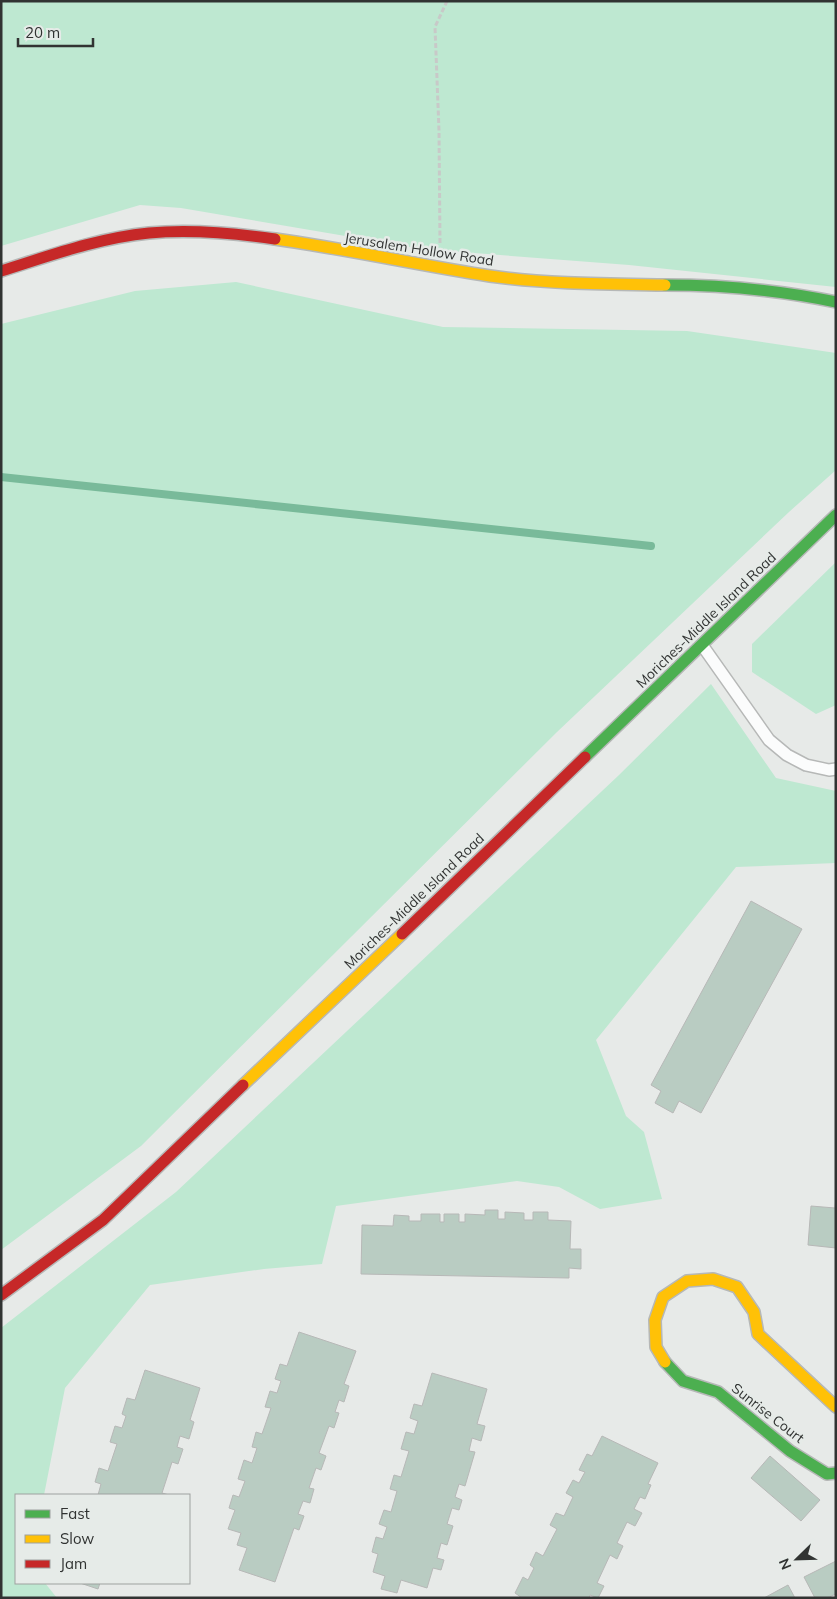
<svg xmlns="http://www.w3.org/2000/svg" width="837" height="1599" font-family="Mulish,sans-serif">
	<rect width="100%" height="100%" fill="#e7eae8"/>
	<g fill="#bee8d1">
		<path d="M1,1H836V287L629,265L422,249L181,208L140,205L1,246Z"/>
		<path d="M236,282L443,327L687,331L836,353V470L789,512L557,732L141,1146L1,1250V324L135,291Z"/>
		<path d="M836,562V705L816,714L752,672V644Z"/>
		<path d="M711,684L776,778L836,791V863L736,867L596,1040L626,1116L644,1132L662,1199L600,1209L559,1187L517,1181L336,1206L322,1264L264,1269L150,1285L65,1388L44,1495H16V1583H45L57,1598H1V1328L176,1192L619,775Z"/>
	</g>
	<g fill="none" stroke-linecap="round" stroke-linejoin="round">
		<path stroke="#79ba9a" stroke-width="8" d="M1,477L651,546"/>
	</g>
	<g fill="#b9ccc2" stroke="#b7b8b7">
		<path d="M751,901L802,929L701,1113L679,1101L673,1113L655,1103L661,1091L651,1085Z"/>
		<path d="M836,1196V1248L808,1245L811,1206L835,1208Z"/>
		<path d="M485,1210H498V1219H505V1212L524,1213V1220H533V1212H548V1220L571,1221L570,1249H581V1269L569,1268V1278L361,1274L362,1225L393,1226L394,1215L409,1216V1221H421V1214H440V1222H444V1214H459V1222H465V1214L485,1215Z"/>
		<path d="M299,1332L356,1351L344,1384L349,1386L344,1402L339,1400L335,1412L339,1413L334,1428L329,1426L319,1453L326,1456L321,1470L316,1468L309,1488L314,1489L310,1503L303,1501L298,1514L304,1516L299,1530L294,1528L275,1582L239,1570L247,1548L237,1545L241,1533L228,1529L235,1510L229,1508L233,1495L239,1497L245,1481L238,1479L244,1460L252,1463L257,1448L252,1447L256,1432L262,1434L271,1408L265,1407L270,1391L277,1393L281,1381L275,1379L280,1364L287,1366Z"/>
		<path d="M145,1370L200,1388L190,1420L194,1422L189,1439L180,1436L177,1447L183,1449L178,1464L172,1462L162,1493L169,1495H98L101,1484L95,1482L99,1468L108,1471L117,1444L110,1442L115,1426L122,1428L126,1416L122,1414L127,1398L135,1400Z"/>
		<path d="M432,1373L487,1389L477,1424L485,1426L481,1441L472,1438L469,1451L475,1452L465,1486L459,1484L455,1497L462,1500L459,1510L452,1508L447,1524L453,1526L447,1545L441,1543L437,1558L444,1560L441,1570L433,1568L427,1588L401,1580L397,1593L381,1589L385,1576L373,1572L378,1554L372,1552L376,1537L383,1539L387,1527L379,1524L384,1510L391,1512L397,1491L390,1489L394,1475L401,1477L409,1451L401,1449L406,1432L414,1434L418,1421L410,1418L414,1404L422,1406Z"/>
		<path d="M602,1436L658,1463L648,1484L651,1485L645,1499L640,1497L634,1509L642,1513L635,1526L627,1522L617,1543L623,1546L617,1559L610,1555L597,1583L604,1586L598,1598L590,1595L589,1598H522L515,1593L523,1577L528,1580L534,1568L530,1565L536,1552L543,1556L557,1529L550,1525L556,1513L564,1516L573,1497L566,1493L573,1480L579,1483L585,1472L579,1470L587,1454L592,1456Z"/>
		<path d="M770,1456L820,1500L801,1521L751,1478Z"/>
		<path d="M836,1561V1594L827,1598H815L804,1577Z"/>
		<path d="M80,1583H100L98,1589Z"/>
		<path d="M788,1585L795,1598H764Z"/>
	</g>
	<g fill="none" stroke-linecap="round" stroke-linejoin="round">
		<defs>
			<path id="lane" d="M702,645L769,740L787,755L806,765L829,770L836,769"/>
			<g id="fast">
				<path d="M665,285C723,285 779,290 836,302"/>
				<path d="M585,757L836,515"/>
				<path d="M665,1362L683,1381L718,1392L790,1451L827,1474L836,1473"/>
			</g>
			<g id="slow">
				<path d="M275,239C347,249 418,265 490,276C548,284 606,284 665,285"/>
				<path d="M243,1085L402,934"/>
				<path d="M665,1362L656,1347L655,1320L663,1297L687,1281L713,1279L737,1287L754,1312L758,1334L836,1407"/>
			</g>
			<g id="jam">
				<path d="M1,271C49,256 98,238 149,233C191,229 234,233 275,239"/>
				<path d="M402,934L585,757"/>
				<path d="M1,1295L103,1220L243,1085"/>
			</g>
		</defs>
		<use href="#lane" stroke="#b6b8b7" stroke-width="14"/>
		<use href="#fast" stroke="#b6b8b7" stroke-width="14"/>
		<use href="#slow" stroke="#b6b8b7" stroke-width="14"/>
		<use href="#jam" stroke="#b6b8b7" stroke-width="14"/>
		<path stroke="#c8c9c8" stroke-width="3" stroke-dasharray="5 2.5" stroke-linecap="butt" d="M440,243L439,131L435,27L447,1"/>
		<use href="#lane" stroke="#fbfcfc" stroke-width="11"/>
		<use href="#fast" stroke="#4caf50" stroke-width="11"/>
		<use href="#slow" stroke="#ffc107" stroke-width="11"/>
		<use href="#jam" stroke="#c62828" stroke-width="11"/>
	</g>
	<g text-anchor="middle" dominant-baseline="central" stroke-width="5" stroke-linejoin="round" paint-order="stroke">
		<g font-size="14" fill="#313332" stroke="#e6ebe8">
			<text transform="translate(419 249) rotate(9)">Jerusalem Hollow Road</text>
			<text transform="translate(706 620) rotate(-44)">Moriches-Middle Island Road</text>
			<text transform="translate(414 901) rotate(-44)">Moriches-Middle Island Road</text>
			<text transform="translate(768 1413) rotate(38)">Sunrise Court</text>
		</g>
	</g>
	<rect width="837" height="1599" fill="none" stroke="#313332" stroke-width="5"/>
	<rect x="15" y="1494" width="175" height="90" fill="#e6ebe8" stroke="#9ea19f"/>
	<rect x="25" y="1510" width="25" height="8" fill="#4caf50" stroke="#9ea19f"/>
	<text x="60" y="1519" font-size="15" fill="#313332">Fast</text>
	<rect x="25" y="1535" width="25" height="8" fill="#ffc107" stroke="#9ea19f"/>
	<text x="60" y="1544" font-size="15" fill="#313332">Slow</text>
	<rect x="25" y="1560" width="25" height="8" fill="#c62828" stroke="#9ea19f"/>
	<text x="60" y="1569" font-size="15" fill="#313332">Jam</text>
	<g transform="translate(797 1559) rotate(247)" stroke="#e6ebe8" stroke-width="4" paint-order="stroke">
	<path d="M0-4L9 19L0 12L-9 19Z" fill="#313332"/>
	<text y="-8" font-size="14" font-weight="bold" text-anchor="middle" fill="#313332">N</text>
	</g>
	<path d="M18 38v8h75v-8" fill="none" stroke="#313332" stroke-width="2.5"/>
	<text x="25" y="38" font-size="15" fill="#313332" stroke="#e6ebe8" stroke-width="4" paint-order="stroke">20 m</text>
</svg>
